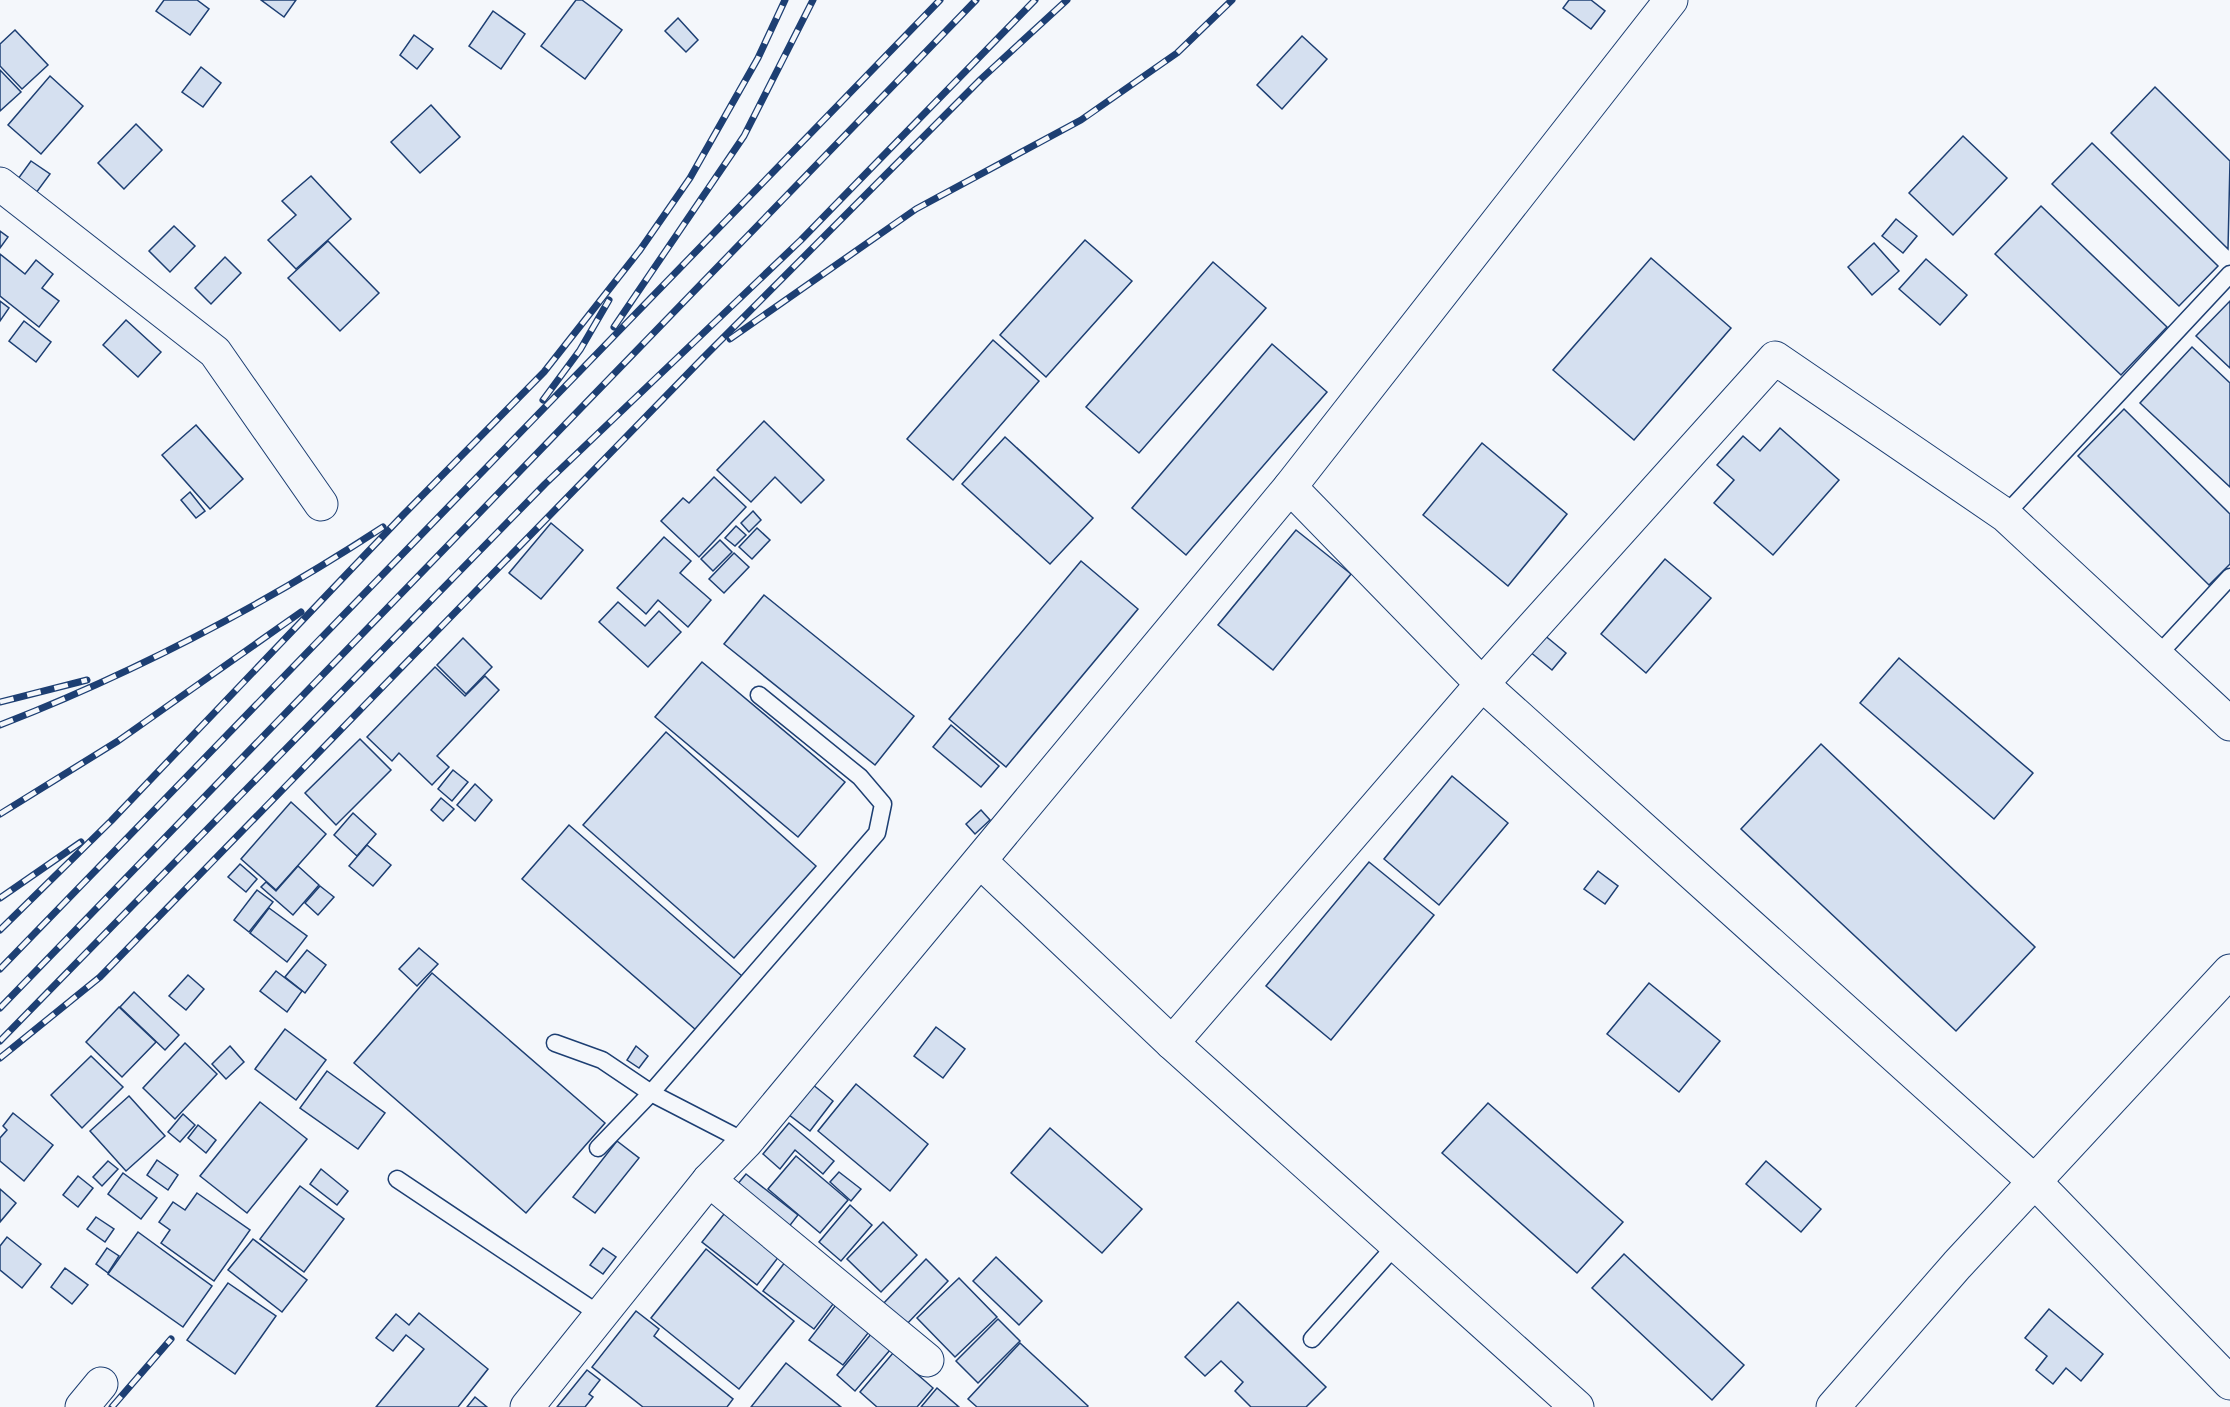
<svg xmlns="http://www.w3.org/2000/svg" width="2230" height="1407" font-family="Mulish,sans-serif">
	<rect width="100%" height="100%" fill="#f4f7fb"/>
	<g fill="#d5e0f0" stroke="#1d3f73" stroke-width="1.5">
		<path d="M164,0H197L209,9L190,35L156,11Z"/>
		<path d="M261,0H296L284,17Z"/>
		<path d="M576,0H582L622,30L585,79L541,46Z"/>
		<path d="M1569,0H1591L1605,11L1591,29L1563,8Z"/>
		<path d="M493,11L525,34L501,69L469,46Z"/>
		<path d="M678,18L698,40L686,52L665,31Z"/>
		<path d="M15,30L48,65L22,89L0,66V44Z"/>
		<path d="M414,35L433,49L417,69L400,55Z"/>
		<path d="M1302,36L1327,59L1282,109L1257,85Z"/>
		<path d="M201,67L221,83L203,107L182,92Z"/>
		<path d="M0,70L21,92L0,111Z"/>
		<path d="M50,76L83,106L41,154L8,125Z"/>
		<path d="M2155,87L2230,161L2228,249L2111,133Z"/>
		<path d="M431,105L460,137L420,173L391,142Z"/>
		<path d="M136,124L162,150L124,189L98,163Z"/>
		<path d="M1963,136L2007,178L1953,235L1909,193Z"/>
		<path d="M2092,143L2218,266L2179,306L2052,184Z"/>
		<path d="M31,161L50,174L33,197L15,183Z"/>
		<path d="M311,176L351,219L296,269L268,240L296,215L282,201Z"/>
		<path d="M2041,206L2167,327L2121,375L1995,254Z"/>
		<path d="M1896,219L1917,236L1903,253L1882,236Z"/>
		<path d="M174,226L195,246L170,272L149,251Z"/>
		<path d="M0,231L8,237L0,248Z"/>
		<path d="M1085,240L1132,281L1046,377L1000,335Z"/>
		<path d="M328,241L379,293L340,331L288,278Z"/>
		<path d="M1874,243L1899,271L1872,295L1848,267Z"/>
		<path d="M0,254L25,274L36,260L53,274L42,288L59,301L39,327L0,296Z"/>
		<path d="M225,257L241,273L211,304L195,288Z"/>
		<path d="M1651,258L1731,328L1634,440L1553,370Z"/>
		<path d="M1926,259L1967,295L1940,325L1899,289Z"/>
		<path d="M1213,262L1266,308L1139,453L1086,407Z"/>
		<path d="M0,301L9,308L0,321Z"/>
		<path d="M2230,301V368L2196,336Z"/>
		<path d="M126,320L161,352L138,377L103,345Z"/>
		<path d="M24,321L51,342L36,362L9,341Z"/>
		<path d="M993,340L1039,381L953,480L907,439Z"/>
		<path d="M1272,344L1327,392L1186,555L1132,508Z"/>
		<path d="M2192,347L2230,383V487L2140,403Z"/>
		<path d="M2124,409L2230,514V564L2209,585L2078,456Z"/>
		<path d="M764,421L824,480L801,503L775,477L751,502L717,470Z"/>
		<path d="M196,425L243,479L210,509L162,455Z"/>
		<path d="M1780,428L1839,480L1773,555L1714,503L1734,480L1717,465L1743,436L1760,451Z"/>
		<path d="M1005,437L1093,518L1050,564L962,484Z"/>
		<path d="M1482,443L1567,514L1508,586L1423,515Z"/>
		<path d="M714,477L746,507L699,557L661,521L683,498L689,503Z"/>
		<path d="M190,492L205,511L196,518L181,500Z"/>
		<path d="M753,511L761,520L749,532L741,523Z"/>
		<path d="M551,523L583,550L541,599L509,573Z"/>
		<path d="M736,526L746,535L735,546L725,538Z"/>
		<path d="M757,528L770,540L752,559L739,547Z"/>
		<path d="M1296,530L1351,574L1273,670L1218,625Z"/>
		<path d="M664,537L691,561L680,573L711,600L688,627L658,600L646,614L617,588Z"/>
		<path d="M720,540L732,552L713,571L701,559Z"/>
		<path d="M734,553L749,567L724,593L709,579Z"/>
		<path d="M1665,559L1711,598L1646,673L1601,634Z"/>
		<path d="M1081,561L1138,609L1006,767L949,719Z"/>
		<path d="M764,595L914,716L875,765L724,644Z"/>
		<path d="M618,602L645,626L659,611L681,632L648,667L599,622Z"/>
		<path d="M1543,634L1566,653L1552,670L1529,651Z"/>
		<path d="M463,638L492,667L466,694L437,665Z"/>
		<path d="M1899,658L2033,773L1994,819L1860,703Z"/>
		<path d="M702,662L845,782L798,837L655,717Z"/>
		<path d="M435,667L465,696L485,676L499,690L437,756L449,767L432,785L399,753L392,761L367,737Z"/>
		<path d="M951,725L999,766L981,787L933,747Z"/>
		<path d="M666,732L816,866L734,958L583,825Z"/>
		<path d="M360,739L391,770L336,825L305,793Z"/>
		<path d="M1821,744L2035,947L1956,1031L1741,829Z"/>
		<path d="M453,770L468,782L452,801L438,789Z"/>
		<path d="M1452,776L1508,823L1439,905L1384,859Z"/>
		<path d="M475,784L492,800L475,821L457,805Z"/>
		<path d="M441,798L454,809L443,821L431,810Z"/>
		<path d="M291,802L326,834L276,890L241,859Z"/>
		<path d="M981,810L990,820L975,834L966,824Z"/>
		<path d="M353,813L376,834L357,856L334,835Z"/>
		<path d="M569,825L742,976L696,1030L522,879Z"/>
		<path d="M367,845L391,865L373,886L349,866Z"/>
		<path d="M1369,862L1434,915L1331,1040L1266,986Z"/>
		<path d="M240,864L257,879L246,892L228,877Z"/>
		<path d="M298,866L319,885L293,915L261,887L266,882L276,891Z"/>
		<path d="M1598,871L1618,886L1605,904L1584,889Z"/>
		<path d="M320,886L334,897L318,915L305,903Z"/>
		<path d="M257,890L273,902L249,932L234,920Z"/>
		<path d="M269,908L307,936L287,962L250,933Z"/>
		<path d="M419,948L438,964L417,986L399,969Z"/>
		<path d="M307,950L326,965L305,993L285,977Z"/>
		<path d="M276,971L302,991L287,1012L260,991Z"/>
		<path d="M432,973L605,1123L526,1213L354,1063Z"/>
		<path d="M188,975L204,989L186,1010L169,996Z"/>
		<path d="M1649,983L1720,1041L1679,1092L1607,1034Z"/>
		<path d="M134,992L179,1035L165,1050L120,1007Z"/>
		<path d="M119,1007L156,1042L122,1077L86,1042Z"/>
		<path d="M936,1027L965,1049L943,1078L914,1056Z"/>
		<path d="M285,1029L326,1060L296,1100L255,1069Z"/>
		<path d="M185,1043L217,1074L175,1119L143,1088Z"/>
		<path d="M230,1046L244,1062L226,1079L212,1064Z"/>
		<path d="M636,1046L648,1056L639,1068L627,1060Z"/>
		<path d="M91,1056L123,1087L82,1128L51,1095Z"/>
		<path d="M327,1071L385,1113L358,1149L300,1108Z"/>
		<path d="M812,1084L833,1101L810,1131L788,1114Z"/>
		<path d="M856,1084L928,1144L890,1191L818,1131Z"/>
		<path d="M129,1096L165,1136L126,1171L90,1131Z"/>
		<path d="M260,1102L307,1139L247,1213L200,1176Z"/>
		<path d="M1488,1103L1623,1222L1577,1273L1442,1153Z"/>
		<path d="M13,1113L53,1145L24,1181L0,1161V1138L7,1130L3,1126Z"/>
		<path d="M183,1114L195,1125L180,1142L168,1132Z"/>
		<path d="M789,1123L834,1161L823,1174L795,1150L780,1169L763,1154Z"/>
		<path d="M198,1125L216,1140L206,1153L188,1138Z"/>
		<path d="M1050,1128L1142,1209L1102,1253L1011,1173Z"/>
		<path d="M617,1141L639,1158L595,1213L573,1197Z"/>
		<path d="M796,1156L848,1200L820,1233L768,1189Z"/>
		<path d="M157,1160L178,1175L168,1190L147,1175Z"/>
		<path d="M108,1161L118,1169L102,1186L93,1177Z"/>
		<path d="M1766,1161L1821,1209L1801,1232L1746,1184Z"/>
		<path d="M321,1169L348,1191L337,1205L310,1184Z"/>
		<path d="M839,1172L861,1189L851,1201L830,1182Z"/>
		<path d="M123,1173L157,1198L141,1219L108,1194Z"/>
		<path d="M746,1174L798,1215L784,1233L731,1192Z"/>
		<path d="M78,1176L93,1188L78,1207L63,1195Z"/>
		<path d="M300,1186L344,1219L304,1272L260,1239Z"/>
		<path d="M0,1189L16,1203L0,1222Z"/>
		<path d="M197,1193L250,1230L214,1281L161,1243L170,1230L159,1222L173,1202L185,1210Z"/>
		<path d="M850,1205L872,1225L841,1261L819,1242Z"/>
		<path d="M724,1214L780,1255L757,1285L702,1242Z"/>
		<path d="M96,1217L114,1229L105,1242L87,1229Z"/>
		<path d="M883,1222L917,1255L881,1292L847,1259Z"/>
		<path d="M138,1232L212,1286L183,1327L108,1274Z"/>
		<path d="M7,1237L41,1264L22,1288L0,1270V1246Z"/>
		<path d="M253,1239L307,1280L282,1312L228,1270Z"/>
		<path d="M107,1248L119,1256L108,1273L96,1264Z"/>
		<path d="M603,1248L616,1257L603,1274L590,1265Z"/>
		<path d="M706,1249L794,1321L739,1389L651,1318Z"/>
		<path d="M1624,1254L1744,1365L1712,1400L1592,1288Z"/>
		<path d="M789,1257L840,1295L814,1329L763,1291Z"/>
		<path d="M996,1257L1042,1301L1019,1325L973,1281Z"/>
		<path d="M926,1259L948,1281L905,1326L882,1305Z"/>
		<path d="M65,1268L88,1285L72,1304L51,1287Z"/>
		<path d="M959,1278L997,1317L955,1357L917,1318Z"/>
		<path d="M228,1283L276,1316L235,1374L187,1340Z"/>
		<path d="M842,1297L876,1323L843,1365L809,1340Z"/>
		<path d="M1238,1302L1326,1387L1306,1407H1251L1235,1391L1243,1382L1221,1361L1205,1376L1185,1357Z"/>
		<path d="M2049,1309L2103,1354L2081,1381L2066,1368L2053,1384L2036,1370L2047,1356L2025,1338Z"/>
		<path d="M636,1311L659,1329L654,1336L733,1399L727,1407H643L592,1367Z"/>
		<path d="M419,1313L488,1369L458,1407H376L424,1349L406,1335L393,1351L376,1338L396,1314L409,1325Z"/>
		<path d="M998,1319L1020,1341L978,1383L956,1361Z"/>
		<path d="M877,1327L896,1343L855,1391L837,1375Z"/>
		<path d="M1020,1343L1088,1406L1087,1407H977L968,1399Z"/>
		<path d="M893,1353L933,1388L917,1407H877L860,1392Z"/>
		<path d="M786,1363L841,1407H751Z"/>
		<path d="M587,1370L600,1380L589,1394L593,1397L585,1407H557Z"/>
		<path d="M937,1388L959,1407H921Z"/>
		<path d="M475,1397L487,1407H467Z"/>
	</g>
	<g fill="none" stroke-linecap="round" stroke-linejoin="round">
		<defs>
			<g id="lane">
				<path d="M2005,515L2230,274"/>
				<path d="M2157,656L2230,577"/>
				<path d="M555,1043L602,1060L651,1093L746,1142"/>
				<path d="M598,1148L651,1093L877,833L883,804L860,777L759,695"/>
				<path d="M397,1179L602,1316"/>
				<path d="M1312,1339L1396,1245"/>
			</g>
			<g id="street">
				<path d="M0,184L215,352L321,504"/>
				<path d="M1290,487L1482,684L2035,1182L2230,1383"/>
				<path d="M980,861L1172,1043L1577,1407"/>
				<path d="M1172,1043L1482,684L1775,358L2005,515L2230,724"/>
				<path d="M709,1180L927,1360"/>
				<path d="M82,1407L101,1384"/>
				<path d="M527,1407L709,1180L746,1142L1290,487L1671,0"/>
				<path d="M1833,1407L1957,1265L2230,971"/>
			</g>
		</defs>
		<use href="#lane" stroke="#1d3f73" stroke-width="19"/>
		<use href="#street" stroke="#1d3f73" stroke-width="35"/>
		<use href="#lane" stroke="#f4f7fb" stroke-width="16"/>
		<use href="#street" stroke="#f4f7fb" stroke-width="33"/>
		<defs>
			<g id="rail">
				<path d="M614,327L744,136L813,0"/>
				<path d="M730,339L916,209L1081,120L1177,53L1232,0"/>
				<path d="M543,400L580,350L609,300"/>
				<path d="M0,702L87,680"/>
				<path d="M0,725C134,673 262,606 383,527"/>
				<path d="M0,814L118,741L301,612"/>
				<path d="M0,898L81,842"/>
				<path d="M0,930L111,821L403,515L544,372L640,250L690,178L758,58L785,0"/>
				<path d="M0,969L940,0"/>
				<path d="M0,1008L976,0"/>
				<path d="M0,1041L545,484L801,240L1035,0"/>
				<path d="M0,1058L100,977L701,360L981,79L1067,0"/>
				<path d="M112,1407L171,1339"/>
			</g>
		</defs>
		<use href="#rail" stroke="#1d3f73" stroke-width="7"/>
		<use href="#rail" stroke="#f4f7fb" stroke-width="4.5" stroke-dasharray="14" stroke-linecap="butt"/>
	</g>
</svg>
